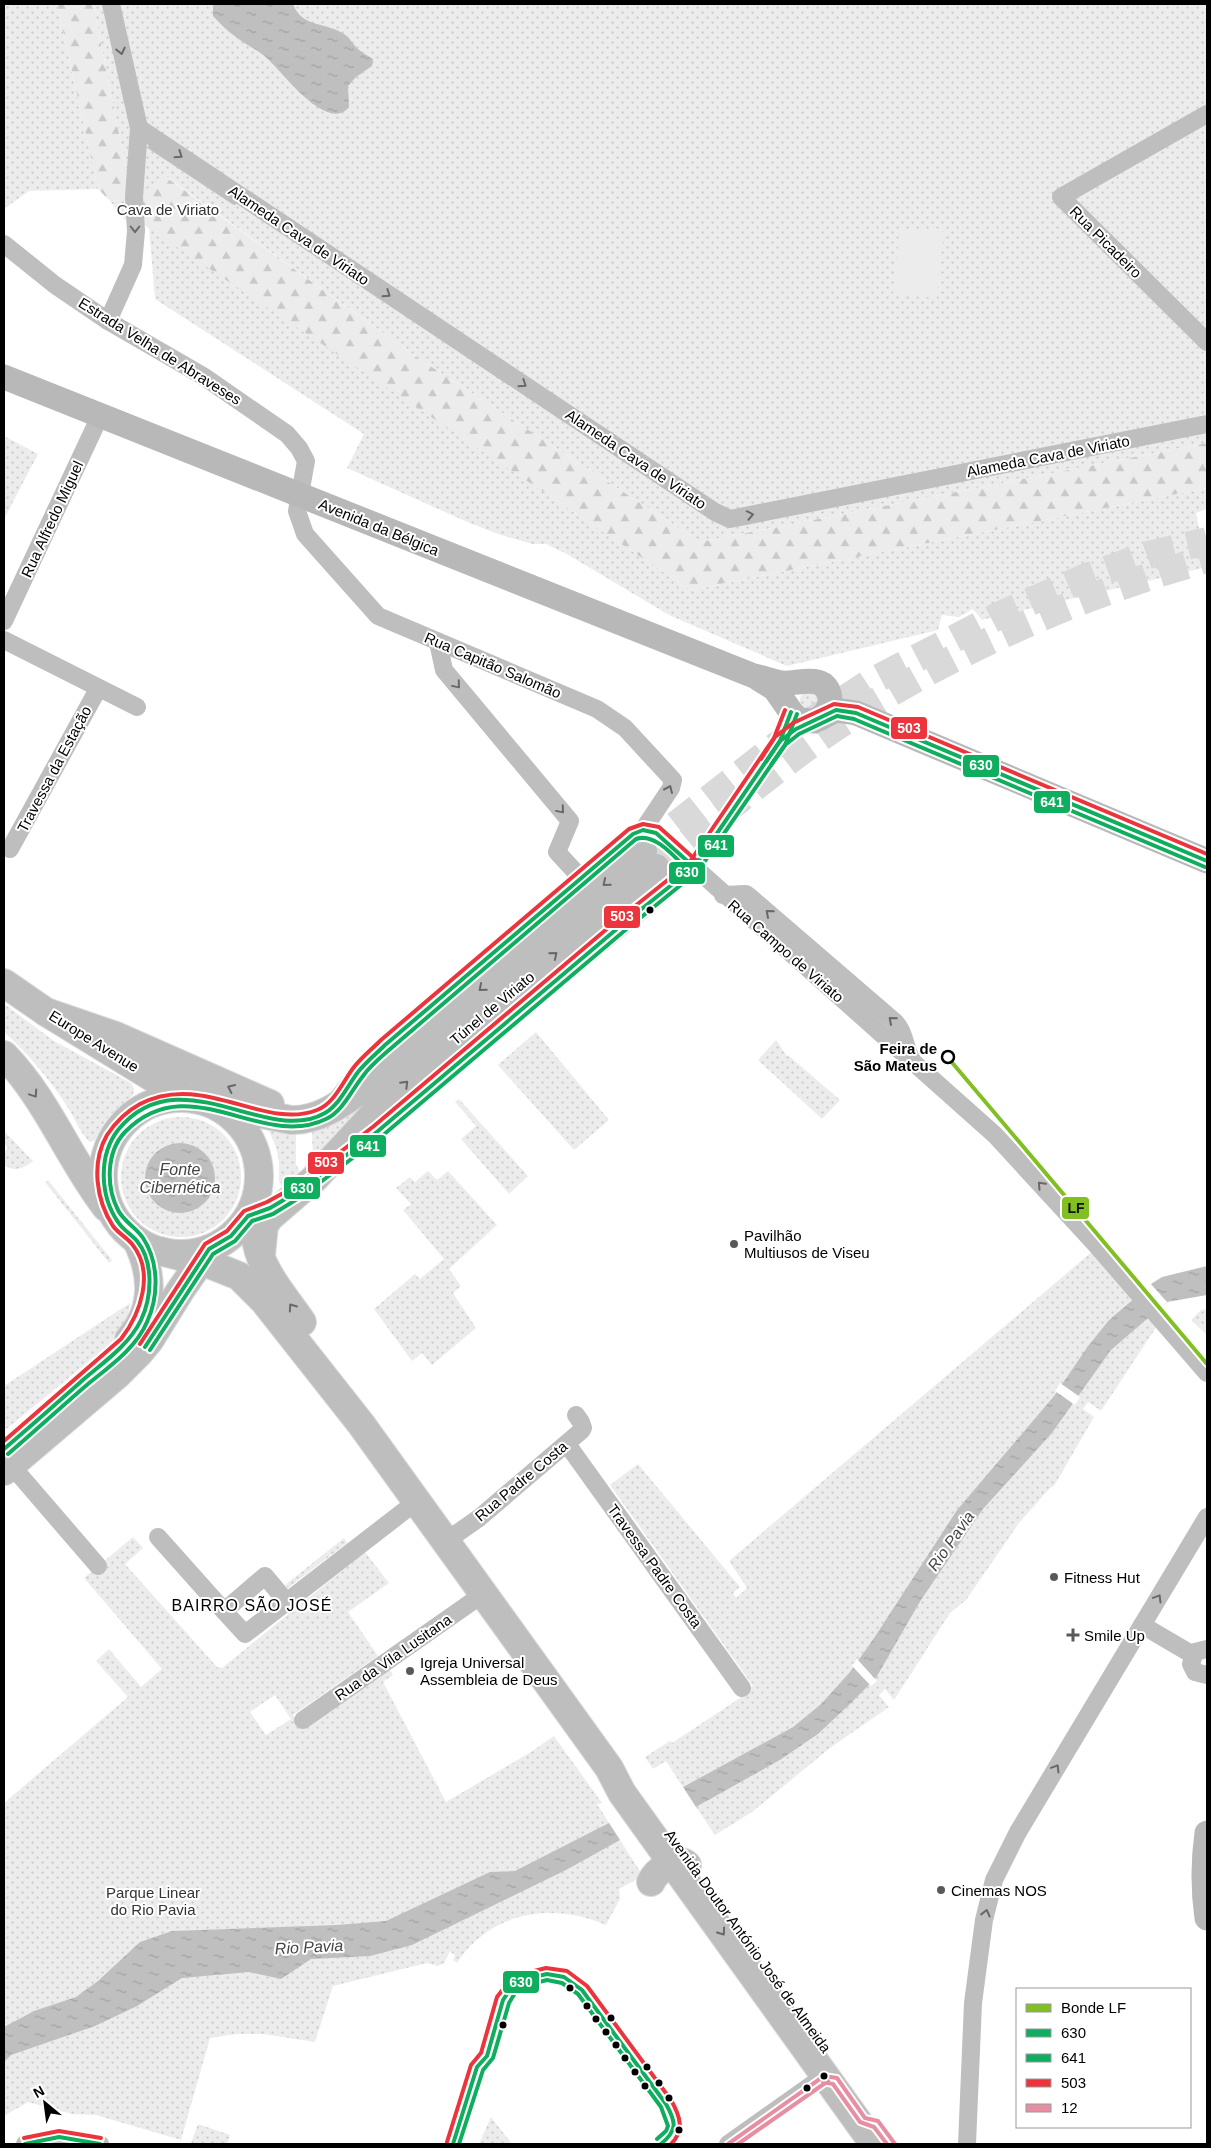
<svg xmlns="http://www.w3.org/2000/svg" width="1211" height="2148" font-family="Helvetica,sans-serif">
	<defs>
		<pattern id="green-dots" width="8" height="8" patternUnits="userSpaceOnUse" patternTransform="scale(1.25)"><rect width="8" height="8" fill="#ececec"/><path d="M2 2h.1M6 6h.1" fill="none" stroke="#c9c9c9" stroke-width="1.8" stroke-linecap="round"/></pattern>
		<pattern id="forest-firs" width="22" height="20" patternUnits="userSpaceOnUse" patternTransform="scale(1.25)"><rect width="22" height="20" fill="#ececec"/><path d="M5 1l3.5 6h-7zM16 11l3.5 6h-7z" fill="#c9c9c9"/></pattern>
		<pattern id="water-ripples" width="26" height="14" patternUnits="userSpaceOnUse" patternTransform="scale(1.25)"><rect width="26" height="14" fill="#bfbfbf"/><path d="M2 4q2-2 4 0t4 0M15 11q2-2 4 0t4 0" fill="none" stroke="#a2a2a2"/></pattern>
	</defs>
	<rect width="100%" height="100%" fill="#fff"/>
	<g fill="url(#green-dots)" fill-rule="evenodd">
		<path d="M4,4H57L98,189L29,191L4,209Z"/>
		<path d="M93,4H1207V443L700,542L415,356L167,177L127,221L122,217L111,202L120,200L127,173Z"/>
		<path d="M149,227L690,590L1207,488V509L1196,513L1207,567L982,620L973,609L959,617L942,615L938,630L787,666L669,615L565,553L546,544H532L498,534L465,521L347,468L364,434L155,299Z"/>
		<path d="M4,436L38,454L4,519Z"/>
		<path d="M804,692L817,693L818,706L807,710L800,704V698Z"/>
		<path d="M4,1004L54,1041L131,1083L134,1088L133,1095L110,1115L104,1123L95,1140L90,1142C80,1134 73,1114 65,1103C48,1077 27,1053 4,1032Z"/>
		<path d="M536,1032L609,1120L574,1150L498,1065Z"/>
		<path d="M776,1040L787,1056L788,1055L840,1100L822,1119L758,1060Z"/>
		<path d="M422,1053L313,1163L312,1132L331,1125Z"/>
		<path d="M459,1099L528,1176L509,1194L461,1139L476,1126L455,1102Z"/>
		<circle cx="181" cy="1177" r="60"/>
		<path d="M270,1128L296,1133V1164L301,1175L284,1187H282L279,1181V1162L276,1147L269,1131Z"/>
		<path d="M4,1131L33,1161C23,1169 15,1172 4,1165V1152L8,1148L4,1143Z"/>
		<path d="M428,1171L437,1180L448,1171L497,1225L449,1269L461,1286L453,1293L476,1328L432,1365L422,1353L412,1361L374,1309L415,1274L420,1279L444,1259L403,1210L411,1204L396,1188L410,1177L415,1182Z"/>
		<path d="M48,1180L112,1260L109,1263L45,1182Z"/>
		<path d="M1094,1250L1133,1299L1109,1320L1088,1346L1054,1396L957,1510L874,1638L850,1673L821,1704L793,1727L683,1787L666,1761L653,1769L645,1757L670,1741L672,1743L749,1692L748,1689L753,1686L610,1485L638,1464L740,1587L733,1593L736,1598L747,1588L729,1561Z"/>
		<path d="M130,1303C128,1321 123,1331 110,1344L4,1431V1386Z"/>
		<path d="M1207,1309V1335L1191,1320L1201,1310Z"/>
		<path d="M1149,1318L1157,1326L1101,1411L1088,1402L1083,1409L1094,1417L1054,1486L1050,1488L1019,1523L966,1600L950,1613L894,1700L885,1689L879,1695L889,1707L830,1748L752,1812L715,1835L696,1807L780,1760L818,1734L876,1678L921,1600L983,1509L1052,1433L1111,1350Z"/>
		<path d="M133,1537L143,1548L125,1564L217,1667L222,1668L365,1552L389,1583L348,1612L378,1656L293,1715L301,1728L389,1669L393,1675L383,1682L446,1802L531,1752L554,1736L602,1803L597,1804L643,1876L619,1889L620,1899L606,1925C552,1902 491,1911 457,1963L453,1960L455,1956L450,1951L444,1963L438,1966L427,1963L333,1986L315,2042L263,2034H236L210,2038L181,2140L96,2115L72,2114L28,2102L4,2116V1803L128,1697L96,1661L109,1649L141,1687L162,1669L84,1578ZM275,1695L291,1719L266,1735L250,1712Z"/>
		<path d="M344,1538L347,1543L288,1588L285,1585Z"/>
		<path d="M491,2117L512,2144H479Z"/>
		<path d="M198,2124L230,2135L227,2144L191,2143Z"/>
	</g>
	<g fill="url(#forest-firs)">
		<path d="M57,4H93L127,173L124,194L120,200L111,202L98,189Z"/>
		<path d="M166,177L415,356L700,542L1207,443V488L690,590L141,223L140,197L152,184Z"/>
	</g>
	<path fill="#ececec" d="M900,228L944,232L937,298L893,294Z"/>
	<g fill="url(#water-ripples)">
		<path d="M213,4H293C302,28 326,22 344,34C350,38 352,43 357,48C361,52 368,56 373,59L372,66L356,77L348,86L349,107C328,134 282,72 268,59C258,50 246,45 236,37C227,31 220,23 213,16Z"/>
		<circle cx="180" cy="1178" r="35"/>
		<path d="M1207,1266V1295L1167,1302L1111,1350L1052,1433L983,1509L921,1600L876,1678L850,1704L818,1734L780,1760L696,1807L683,1787L793,1727L821,1704L850,1672L874,1638L957,1510L1054,1396L1088,1346L1109,1320L1151,1284L1162,1277Z"/>
		<path d="M609,1823L620,1840L566,1870L412,1945L370,1956L311,1959L281,1979L249,1972L182,1978L137,2006L95,2026L11,2055L4,2062V2027L34,2011L76,1997L98,1981L140,1942L172,1931L337,1925L386,1921L490,1872L515,1871Z"/>
	</g>
	<g fill="#fff">
		<path d="M1149,1282L1167,1302L1149,1318L1131,1297Z"/>
		<path d="M1060,1383L1080,1397L1075,1405L1055,1391Z"/>
		<path d="M857,1659L877,1681L871,1686L852,1666Z"/>
	</g>
	<g fill="none" stroke-linecap="round" stroke-linejoin="round">
		<path stroke="#bfbfbf" stroke-width="5.5" d="M151,147L234,202"/>
		<g stroke="#d9d9d9" stroke-width="28" stroke-dasharray="28 14" stroke-linecap="butt">
			<path d="M643,851L789,736L871,682L998,616L1084,578L1148,555L1207,541"/>
			<path d="M656,868C719,817 780,763 848,719C958,649 1082,594 1207,559"/>
		</g>
		<defs>
			<g id="primary">
				<path d="M4,983L46,1012L186,1098"/>
				<path d="M46,1012L116,1036L270,1104"/>
				<path d="M4,1055C47,1099 69,1159 106,1207"/>
				<circle cx="181" cy="1176" r="78"/>
				<path d="M212,1104L291,1120C322,1121 347,1099 372,1082L643,851"/>
				<path d="M256,1238C259,1269 285,1297 302,1322"/>
				<path d="M160,1251L209,1264L239,1276L264,1301L361,1424L609,1768L622,1793L874,2144"/>
				<path d="M261,1255L264,1225L270,1217L314,1179L376,1112L414,1074L656,868"/>
				<path d="M129,1339C155,1310 153,1274 137,1241"/>
				<path d="M4,1471L118,1374L139,1353L149,1341L180,1291L209,1249"/>
				<path d="M651,1882C656,1871 677,1855 687,1865"/>
			</g>
		</defs>
		<use href="#primary" stroke="#dbdbdb" stroke-width="30"/>
		<g stroke="#bebebe" stroke-width="18">
			<path d="M1207,114L1061,197L1207,342"/>
			<path d="M139,128L715,512L730,519L1207,424"/>
			<path d="M4,244L55,285L108,321L203,376L287,434L299,448L306,461L297,511L305,534L378,616L597,709L625,728L673,780L671,788L643,830"/>
			<path d="M108,321L133,265L136,231L134,197L139,128L111,4"/>
			<path d="M4,621L100,416"/>
			<path d="M4,640L137,707"/>
			<path d="M438,642L444,670L570,821L557,852L581,878"/>
			<path d="M10,849L98,689"/>
			<path d="M723,895L746,894L750,897L894,1021C905,1031 904,1046 912,1060"/>
			<path d="M339,1097L359,1071L385,1045L623,841L643,830L656,833L995,1135L1098,1247L1207,1373"/>
			<path d="M356,1147L694,867L780,741L791,712"/>
			<path d="M567,1444L742,1688"/>
			<path d="M11,1465L98,1566"/>
			<path d="M158,1537L224,1611"/>
			<path d="M446,1541L479,1518L581,1431L583,1428L581,1422L576,1415"/>
			<path d="M286,1601L265,1576L224,1611L245,1634L417,1501"/>
			<path d="M1142,1625L1193,1655"/>
			<path d="M1207,1649L1195,1652L1191,1664L1195,1672L1207,1675"/>
			<path d="M303,1720L483,1594"/>
			<path d="M25,2144L59,2137L100,2144"/>
			<path d="M728,2144L824,2076"/>
			<path d="M967,2144L973,2003L984,1920L994,1880L1018,1832L1207,1517"/>
		</g>
		<g stroke="#b8b8b8" stroke-width="25">
			<path d="M4,377L754,676C763,678 772,681 781,683C797,685 826,671 830,698C831,706 826,713 821,718"/>
			<path d="M759,679L775,689L791,712L799,720L814,721L836,710L856,713L1207,861"/>
			<path d="M1207,1833C1203,1861 1203,1890 1207,1918"/>
		</g>
		<use href="#primary" stroke="#bebebe" stroke-width="28"/>
		<defs>
			<g id="bus-1">
				<path d="M766,762L780,741L796,729L836,710L856,713L1207,861"/>
				<path d="M145,1347L209,1249L231,1236L248,1216L270,1208L299,1191L378,1131L619,927L694,867L780,741L791,712"/>
				<path d="M4,1449C31,1426 57,1403 84,1379C104,1362 129,1345 141,1320C152,1297 154,1262 137,1241C131,1234 123,1230 118,1222C100,1196 98,1156 118,1130C179,1055 267,1147 325,1113C340,1104 348,1085 358,1072C366,1062 376,1054 385,1045L633,834L643,830L656,833L694,867"/>
				<path d="M25,2144L59,2137L100,2144"/>
				<path d="M453,2144L477,2067L487,2056L503,2000L511,1988L525,1979L547,1974L564,1977L582,1990L666,2104C676,2122 678,2130 661,2144"/>
			</g>
			<g id="bus-2">
				<path d="M771,765L785,745L799,734L837,716L854,719L1205,867"/>
				<path d="M150,1350L213,1254L235,1241L252,1221L273,1214L302,1196L382,1136L623,932L698,871L785,745L797,714"/>
				<path d="M8,1454C35,1431 61,1407 88,1384C110,1366 136,1348 147,1322C159,1296 159,1262 143,1238C136,1227 124,1222 118,1210C106,1187 106,1152 125,1132C189,1066 261,1151 326,1119C343,1111 351,1091 363,1076C370,1066 380,1058 389,1050L636,839C656,832 676,859 690,872"/>
				<path d="M459,2144L483,2070L493,2058L509,2003L515,1993L527,1985L547,1980L562,1983L578,1994L661,2107L668,2126L666,2131L657,2139"/>
			</g>
			<g id="bus-3">
				<path d="M761,759L775,737L793,723L834,704L858,707L1207,854"/>
				<path d="M140,1344L205,1244L227,1231L244,1211L267,1202L296,1186L374,1126L615,922L689,863L774,738L785,710"/>
				<path d="M4,1441L121,1339C141,1313 155,1272 132,1244C126,1237 118,1233 113,1226C96,1200 91,1163 107,1135C115,1123 127,1111 140,1104C203,1071 264,1131 317,1110C335,1103 343,1081 354,1067C362,1057 372,1049 381,1040L629,829L643,824L659,827L698,862"/>
				<path d="M24,2138L59,2131L101,2138"/>
				<path d="M447,2142L471,2065L481,2053L497,1997L507,1984L522,1974L546,1968L567,1971L587,1986L671,2100C680,2116 685,2130 671,2144"/>
			</g>
			<g id="bus-4">
				<path d="M824,2076L837,2078L865,2118L878,2121L895,2144"/>
				<path d="M728,2144L824,2076"/>
			</g>
			<g id="bus-5">
				<path d="M823,2082L833,2084L860,2122L874,2127L887,2144"/>
				<path d="M738,2144L828,2081"/>
			</g>
		</defs>
		<use href="#bus-1" stroke="#fff" stroke-width="8"/>
		<use href="#bus-2" stroke="#fff" stroke-width="8"/>
		<use href="#bus-3" stroke="#fff" stroke-width="8"/>
		<use href="#bus-4" stroke="#fff" stroke-width="8"/>
		<use href="#bus-5" stroke="#fff" stroke-width="8"/>
		<use href="#bus-1" stroke="#0fad5e" stroke-width="4"/>
		<use href="#bus-2" stroke="#0fad5e" stroke-width="4"/>
		<use href="#bus-3" stroke="#ec343c" stroke-width="4"/>
		<use href="#bus-4" stroke="#e88ea2" stroke-width="4"/>
		<use href="#bus-5" stroke="#e88ea2" stroke-width="4"/>
		<defs>
			<path id="tram-1" d="M944,1053L1207,1364"/>
		</defs>
		<use href="#tram-1" stroke="#fff" stroke-width="8"/>
		<use href="#tram-1" stroke="#82bf23" stroke-width="4"/>
	</g>
	<defs><path id="oneway-chevron" d="M-2-3.5L2.5 0L-2 3.5" fill="none" stroke-width="1.6" stroke-linecap="round" stroke-linejoin="round" transform="scale(1.25)"/></defs>
	<g stroke="#686868">
		<use href="#oneway-chevron" transform="translate(121 51) rotate(77)"/>
		<use href="#oneway-chevron" transform="translate(179 155) rotate(34)"/>
		<use href="#oneway-chevron" transform="translate(135 229) rotate(90)"/>
		<use href="#oneway-chevron" transform="translate(387 294) rotate(34)"/>
		<use href="#oneway-chevron" transform="translate(523 384) rotate(34)"/>
		<use href="#oneway-chevron" transform="translate(750 515) rotate(-11)"/>
		<use href="#oneway-chevron" transform="translate(457 685) rotate(50)"/>
		<use href="#oneway-chevron" transform="translate(669 789) rotate(-66)"/>
		<use href="#oneway-chevron" transform="translate(561 810) rotate(50)"/>
		<use href="#oneway-chevron" transform="translate(606 883) rotate(140)"/>
		<use href="#oneway-chevron" transform="translate(769 913) rotate(-139)"/>
		<use href="#oneway-chevron" transform="translate(554 955) rotate(-40)"/>
		<use href="#oneway-chevron" transform="translate(482 988) rotate(140)"/>
		<use href="#oneway-chevron" transform="translate(892 1020) rotate(-139)"/>
		<use href="#oneway-chevron" transform="translate(405 1084) rotate(-45)"/>
		<use href="#oneway-chevron" transform="translate(231 1088) rotate(-155)"/>
		<use href="#oneway-chevron" transform="translate(34 1094) rotate(56)"/>
		<use href="#oneway-chevron" transform="translate(1041 1185) rotate(-133)"/>
		<use href="#oneway-chevron" transform="translate(292 1307) rotate(-125)"/>
		<use href="#oneway-chevron" transform="translate(1158 1598) rotate(-59)"/>
		<use href="#oneway-chevron" transform="translate(1056 1768) rotate(-59)"/>
		<use href="#oneway-chevron" transform="translate(986 1913) rotate(-76)"/>
		<use href="#oneway-chevron" transform="translate(722 1932) rotate(54)"/>
	</g>
	<g fill="#000" stroke="#fff" stroke-width="2">
		<circle cx="650" cy="910" r="4.5"/>
		<circle cx="570" cy="1988" r="4.5"/>
		<circle cx="587" cy="2006" r="4.5"/>
		<circle cx="611" cy="2018" r="4.5"/>
		<circle cx="596" cy="2019" r="4.5"/>
		<circle cx="503" cy="2025" r="4.5"/>
		<circle cx="606" cy="2032" r="4.5"/>
		<circle cx="616" cy="2045" r="4.5"/>
		<circle cx="625" cy="2058" r="4.5"/>
		<circle cx="647" cy="2067" r="4.5"/>
		<circle cx="635" cy="2072" r="4.5"/>
		<circle cx="824" cy="2076" r="4.5"/>
		<circle cx="659" cy="2083" r="4.5"/>
		<circle cx="645" cy="2086" r="4.5"/>
		<circle cx="807" cy="2088" r="4.5"/>
		<circle cx="669" cy="2098" r="4.5"/>
		<circle cx="679" cy="2130" r="4.5"/>
	</g>
	<circle fill="#fff" stroke="#000" stroke-width="2.5" cx="948" cy="1057" r="6"/>
	<g fill="#595959" stroke="#fff" stroke-width="2">
		<circle cx="734" cy="1244" r="5"/>
		<circle cx="1054" cy="1577" r="5"/>
		<path d="M1070.5 1627.5h5v5h5v5h-5v5h-5v-5h-5v-5h5z"/>
		<circle cx="410" cy="1671" r="5"/>
		<circle cx="941" cy="1890" r="5"/>
	</g>
	<g text-anchor="middle" dominant-baseline="central" stroke-width="4" stroke-linejoin="round" paint-order="stroke">
		<g font-size="15" fill="#333" stroke="#fff">
			<text x="168" y="209">Cava de Viriato</text>
			<text x="153" y="1892">Parque Linear<tspan x="153" dy="17">do Rio Pavia</tspan></text>
		</g>
		<g font-size="15" fill="#000" stroke="#fff">
			<text transform="translate(299 235) rotate(34)">Alameda Cava de Viriato</text>
			<text transform="translate(1106 242) rotate(45)">Rua Picadeiro</text>
			<text transform="translate(160 351) rotate(32)">Estrada Velha de Abraveses</text>
			<text transform="translate(1048 456) rotate(-11)">Alameda Cava de Viriato</text>
			<text transform="translate(636 459) rotate(34)">Alameda Cava de Viriato</text>
			<text transform="translate(52 519) rotate(-65)">Rua Alfredo Miguel</text>
			<text transform="translate(379 527) rotate(22)">Avenida da Bélgica</text>
			<text transform="translate(493 665) rotate(23)">Rua Capitão Salomão</text>
			<text transform="translate(54 769) rotate(-62)">Travessa da Estação</text>
			<text transform="translate(786 951) rotate(41)">Rua Campo de Viriato</text>
			<text transform="translate(492 1008) rotate(-40)">Túnel de Viriato</text>
			<text transform="translate(94 1041) rotate(32)">Europe Avenue</text>
			<text transform="translate(521 1481) rotate(-40)">Rua Padre Costa</text>
			<text transform="translate(655 1566) rotate(54)">Travessa Padre Costa</text>
			<text transform="translate(393 1657) rotate(-35)">Rua da Vila Lusitana</text>
			<text transform="translate(748 1941) rotate(54)">Avenida Doutor António José de Almeida</text>
		</g>
		<g font-size="15" font-weight="bold" fill="#000" stroke="#fff" text-anchor="end">
			<text x="937" y="1048">Feira de<tspan x="937" dy="17">São Mateus</tspan></text>
		</g>
		<g font-size="15" fill="#000" stroke="#fff" text-anchor="start">
			<text x="744" y="1235">Pavilhão<tspan x="744" dy="17">Multiusos de Viseu</tspan></text>
			<text x="1064" y="1577">Fitness Hut</text>
			<text x="1084" y="1635">Smile Up</text>
			<text x="420" y="1662">Igreja Universal<tspan x="420" dy="17">Assembleia de Deus</tspan></text>
			<text x="951" y="1890">Cinemas NOS</text>
		</g>
		<g font-size="16" font-style="italic" fill="#444" stroke="#fff">
			<text x="180" y="1169">Fonte<tspan x="180" dy="18">Cibernética</tspan></text>
			<text transform="translate(951 1541) rotate(-55)">Rio Pavia</text>
			<text transform="translate(309 1947) rotate(-3)">Rio Pavia</text>
		</g>
		<g font-size="16" letter-spacing="1" fill="#000" stroke="#fff">
			<text x="252" y="1605">BAIRRO SÃO JOSÉ</text>
		</g>
	</g>
	<g stroke="#fff" stroke-width="2">
		<rect x="890" y="716" width="38" height="24" rx="5" fill="#ec343c"/>
		<rect x="962" y="754" width="38" height="24" rx="5" fill="#0fad5e"/>
		<rect x="1033" y="790" width="38" height="24" rx="5" fill="#0fad5e"/>
		<rect x="697" y="834" width="38" height="24" rx="5" fill="#0fad5e"/>
		<rect x="668" y="861" width="38" height="24" rx="5" fill="#0fad5e"/>
		<rect x="603" y="905" width="38" height="24" rx="5" fill="#ec343c"/>
		<rect x="349" y="1134" width="38" height="24" rx="5" fill="#0fad5e"/>
		<rect x="307" y="1151" width="38" height="24" rx="5" fill="#ec343c"/>
		<rect x="283" y="1176" width="38" height="24" rx="5" fill="#0fad5e"/>
		<rect x="1061" y="1196" width="29" height="24" rx="5" fill="#82bf23"/>
		<rect x="502" y="1970" width="38" height="24" rx="5" fill="#0fad5e"/>
	</g>
	<g font-size="14" text-anchor="middle" font-weight="bold" fill="#fff">
		<text x="909" y="733">503</text>
		<text x="981" y="770">630</text>
		<text x="1052" y="807">641</text>
		<text x="716" y="850">641</text>
		<text x="687" y="877">630</text>
		<text x="622" y="921">503</text>
		<text x="368" y="1151">641</text>
		<text x="326" y="1167">503</text>
		<text x="302" y="1193">630</text>
		<text x="521" y="1987">630</text>
	</g>
	<g font-size="14" text-anchor="middle" font-weight="bold" fill="#111">
		<text x="1076" y="1213">LF</text>
	</g>
	<rect width="1211" height="2148" fill="none" stroke="#000000" stroke-width="10"/>
	<rect x="1016" y="1988" width="175" height="140" fill="#ffffff" stroke="#999999"/>
	<rect x="1026" y="2004" width="25" height="8" fill="#82bf23" stroke="#999999"/>
	<text x="1061" y="2013" font-size="15" fill="#000000">Bonde LF</text>
	<rect x="1026" y="2029" width="25" height="8" fill="#0fad5e" stroke="#999999"/>
	<text x="1061" y="2038" font-size="15" fill="#000000">630</text>
	<rect x="1026" y="2054" width="25" height="8" fill="#0fad5e" stroke="#999999"/>
	<text x="1061" y="2063" font-size="15" fill="#000000">641</text>
	<rect x="1026" y="2079" width="25" height="8" fill="#ec343c" stroke="#999999"/>
	<text x="1061" y="2088" font-size="15" fill="#000000">503</text>
	<rect x="1026" y="2104" width="25" height="8" fill="#e88ea2" stroke="#999999"/>
	<text x="1061" y="2113" font-size="15" fill="#000000">12</text>
	<g transform="translate(45 2103) rotate(331)" stroke="#ffffff" stroke-width="4" paint-order="stroke">
	<path d="M0-4L9 19L0 12L-9 19Z" fill="#000000"/>
	<text y="-8" font-size="14" font-weight="bold" text-anchor="middle" fill="#000000">N</text>
	</g>
</svg>
